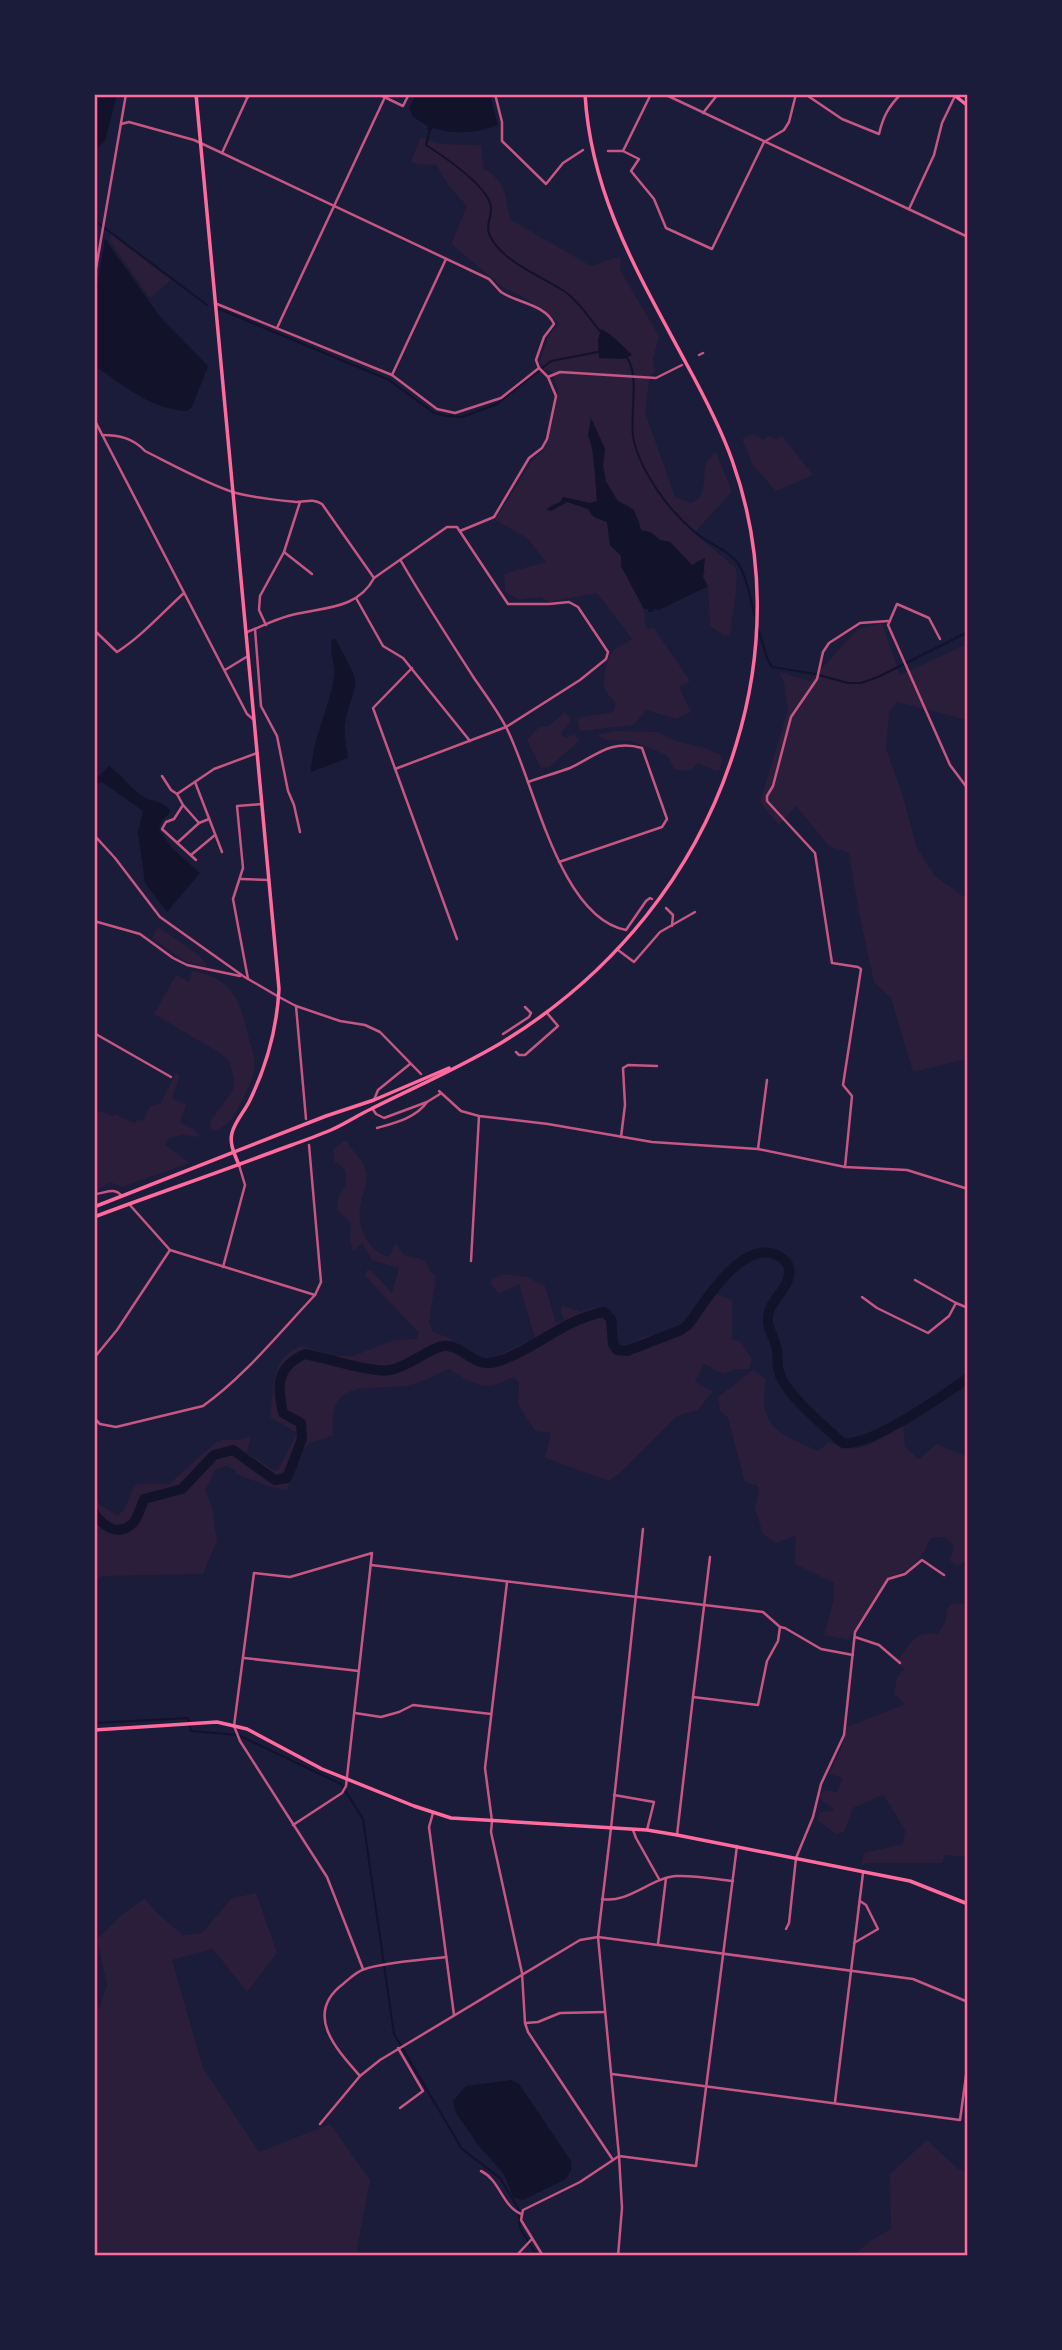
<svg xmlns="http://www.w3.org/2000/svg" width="1062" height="2350" font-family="'Golos Text',sans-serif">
	<rect width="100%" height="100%" fill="#1b1b3a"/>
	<g fill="#2a1e3b">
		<path d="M421,137L441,144L481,145L483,168C509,184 504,196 511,220L591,266L621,256L620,270L659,336L653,359L655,372L650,376L645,412L675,497L691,503C709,497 701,475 707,461C708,460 715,453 716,452L732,492L694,533L736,568C739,588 732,614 730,635H723L710,626L708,586L703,577L705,571L699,560L693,566L670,542L660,540L650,532L644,533L640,530L639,520L629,506L617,501L606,482L603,465L605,449L591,419L588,436C595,444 596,488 597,501L590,503L563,497L561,502L548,506H560L567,502L588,509L591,515L607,522L610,545L621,556V566L644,609L646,629L654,628L690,681L679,687L691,712L676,719L646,710L634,725L580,731L577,718L613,712C619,700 609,699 605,689C601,680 607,658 613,651C618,646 627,643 632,639L597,593L549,602L540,597L519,600L505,592L504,574L546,562L527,538L495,520L532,461L545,449L553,419L558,389L551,371L544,370L540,361L549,335L559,323L527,299L504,288L451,244L467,206L449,186L436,165L416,164L411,161Z"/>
		<path d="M111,234L171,280L150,298L110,241Z"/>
		<path d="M752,434L756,435L763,440L768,436L777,439L782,436L813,475L776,491L753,465L742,439Z"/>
		<path d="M882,623L900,675L967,644V720L897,702L889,713L886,749L901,790L917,848L935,876L967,899V1059L913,1072L891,998L874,982L859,913L849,853L829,846L796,806L779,825L760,802L788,710L784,682L779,672L810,681L858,629Z"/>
		<path d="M565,712L571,719L561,734L566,738L574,734L579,741L549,767L541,768L527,740L539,727H548Z"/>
		<path d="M614,731L656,732L676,741L705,748L719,754L722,757L720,770L716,771L698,763L693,768L686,771L674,769C672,764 670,758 666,755C663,753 632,741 629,741C617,740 607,743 597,735Z"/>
		<path d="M158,927L200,956L208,967L187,962L152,938Z"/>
		<path d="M192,971C233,977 241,1003 249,1039C252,1050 256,1059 254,1070C253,1080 246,1091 242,1100C235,1115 230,1125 215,1131L211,1129L210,1122L233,1090L234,1082L230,1062L220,1053L154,1014L176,975L189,982Z"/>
		<path d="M176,1072L180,1075L172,1098L186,1105L180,1122L195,1130L200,1137L182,1135L169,1138L165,1145L190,1163L122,1187L110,1182L99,1189L95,1188V1113L100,1111L113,1116L114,1114L135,1123L137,1119L143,1121L150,1106L161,1103Z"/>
		<path d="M346,1140C352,1152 363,1158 366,1171C369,1184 361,1196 360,1209C357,1229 369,1250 388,1257L391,1254L395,1243L404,1255L425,1260L430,1271L436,1276L429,1323L433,1332L450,1338C455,1352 462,1361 477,1365L535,1338L519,1284L499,1294L491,1284V1280L502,1274L527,1277L545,1286L556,1323L565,1321L561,1312L562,1305L581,1312L591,1308H604L609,1324L611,1347H627L643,1337L688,1329L715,1294L732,1300V1339L741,1342L752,1359L749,1369H737L723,1374L704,1364L695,1382L713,1391L698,1410L677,1416L620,1473L609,1481L545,1458L551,1433L535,1431L518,1404L519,1383L514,1377C508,1379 504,1382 498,1384C481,1391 463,1377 448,1369C434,1376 419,1385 402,1386C361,1391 329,1378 333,1436L309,1443L297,1460L287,1490L271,1487L236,1474L235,1470L227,1466L216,1469L205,1490L212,1507L217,1541L203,1574L103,1576L95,1580V1498L100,1505L118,1515L124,1510L134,1487L138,1484H169L215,1443L223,1440H239L251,1436L247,1452L273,1470H278L297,1433L270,1417C274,1390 271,1354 303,1346L334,1356H353L394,1340L416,1339L419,1333L365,1276L367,1270H371L392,1293L399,1268L372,1260L362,1243L353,1251L350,1240L351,1223L337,1210L338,1198L346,1185V1176L344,1168L334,1161L333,1149Z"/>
		<path d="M753,1370L766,1379C757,1428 779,1433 818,1451L829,1442C858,1458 876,1440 903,1426L905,1447L919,1459L937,1444L967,1457V1560L958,1566L950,1561L954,1546C947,1536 942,1536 931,1538L921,1557L909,1569L887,1578L848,1640L824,1635L834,1599V1583L795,1564L796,1535L776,1543L763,1534L755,1509L759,1490L758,1486L746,1482L744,1479L728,1418L720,1410L718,1397Z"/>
		<path d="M952,1603L967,1605V1857L945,1855L942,1863H868L861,1866L864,1853L903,1844L905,1830L884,1795L853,1808L844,1832L836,1834L817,1820L820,1812L833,1811V1808L822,1801L819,1795L825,1790L837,1792L843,1778L829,1774L841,1749L847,1727L905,1704L894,1694L897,1678L904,1669L897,1662C910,1645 914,1630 938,1634L946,1620L947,1609Z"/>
		<path d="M256,1893L277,1953L247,1992L213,1949L172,1960L203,2068L259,2152L330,2124L370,2180L357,2249L360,2255H95L94,2009L100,2007L107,1985L97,1939L123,1914L145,1898L156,1912L183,1935L202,1933L232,1898Z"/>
		<path d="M927,2140L958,2169L967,2172V2255H854L873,2239L891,2229L890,2174Z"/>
	</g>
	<g fill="#12122b">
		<path d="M95,94L117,95L105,141L95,150Z"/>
		<path d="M416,94L490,95L498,125C477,133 455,135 433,128L430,131L427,129L428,126L413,117L409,108Z"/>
		<path d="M105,239L161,318L208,366L192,407L187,411C152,410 123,385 95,366V299Z"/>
		<path d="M601,329C614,336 622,345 632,355L623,359L599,358L598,340Z"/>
		<path d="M591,418L605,449L603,465L606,482L618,501L634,510L641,530L650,532L660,540L670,542L692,565L705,558L703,577L708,586L659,610L654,609L653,612H648V609H644L621,566V556L610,545L607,522L594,517L588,509L567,502L551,511L546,509L560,502L563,497L590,503L597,501C596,488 594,444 588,436Z"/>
		<path d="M336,639C340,649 355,673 355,680C356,692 348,706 346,718C343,731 346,745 348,758L311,772C312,739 329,710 334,677C336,664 329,655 332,640Z"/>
		<path d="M109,766C122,775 133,791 144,797C153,802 163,801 170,810L169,814L162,820L159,830L172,848L200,873L167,912L145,883L138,832L143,811L102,782L95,784V775L99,776Z"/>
		<path d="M511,2080L519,2084L571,2161V2170L566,2179L523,2200L513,2197L504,2174L479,2146L456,2113L453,2101L466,2086Z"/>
	</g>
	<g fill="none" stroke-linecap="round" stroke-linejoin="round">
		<g stroke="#12122b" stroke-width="2">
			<path d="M430,129L426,145C443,156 488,186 491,207C492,217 484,227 491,238C505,263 541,276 564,291C578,300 589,318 600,331"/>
			<path d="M94,220L207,305"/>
			<path d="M219,309L389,380L434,413L447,416L462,417L497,404L551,361L598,352"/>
			<path d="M626,357C640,371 630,416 633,436C634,446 639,457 643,466C656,491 674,515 696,533C709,544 730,551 739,565C748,579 750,600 755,616"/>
			<path d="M758,628L767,658L772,667L815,674L848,683H861L878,677L968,632"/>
			<path d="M94,1723L188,1718L191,1731L238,1735L341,1784L363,1819L394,2034L462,2149L500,2178L518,2208L520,2228L537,2256"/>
		</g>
		<path stroke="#12122b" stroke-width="10" d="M94,1513C103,1526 117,1537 132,1524C138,1519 141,1506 144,1499L182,1489L214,1455L233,1450L275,1480L287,1478L302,1439L301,1423L283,1413C277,1386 276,1367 305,1354C327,1358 370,1373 390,1370C408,1368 435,1343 448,1346C471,1350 474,1371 502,1360C538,1347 565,1319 604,1312L611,1319L613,1344L617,1350L627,1351L681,1330L688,1325C705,1302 740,1242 774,1254C781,1257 788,1261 789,1268C792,1286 774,1296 769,1311C765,1325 772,1332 776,1346C779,1354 776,1364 779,1372C784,1393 826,1428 843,1443C870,1447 944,1395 968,1378"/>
		<g stroke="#c65784" stroke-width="2.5">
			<path d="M239,94L248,97"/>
			<path d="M378,94L403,106L409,94"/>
			<path d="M495,94L502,122V141L546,184L563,163L583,150"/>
			<path d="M664,94L968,237"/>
			<path d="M805,94L842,119L879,134C883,117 888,107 901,94"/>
			<path d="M703,113L718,94"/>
			<path d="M121,124L129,122L194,140L222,153L489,279C493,283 497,288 501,292C517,303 545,304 554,324L544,337L536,360L539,368L548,377L556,396L547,439L542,448L529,458L494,517L460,531"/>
			<path d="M608,151H623L651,94"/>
			<path d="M623,151L639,159L631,171L654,199L666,228L712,249L764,142L784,130L789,122L796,94"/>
			<path d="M222,153L249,94"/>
			<path d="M909,209L934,155L942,123L955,96"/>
			<path d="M94,280L126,94"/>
			<path d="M217,304L392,375L437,409L455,413L501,398L539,368"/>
			<path d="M277,328L385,97"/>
			<path d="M699,355L703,353"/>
			<path d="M392,375L446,259"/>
			<path d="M548,377L560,372L656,378L682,365"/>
			<path d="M94,419L247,714L254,720"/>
			<path d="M102,435C119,435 133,438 145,451C171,464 209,485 236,493C255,498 276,500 296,502C306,502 312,498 322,504L374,578"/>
			<path d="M284,552L312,574"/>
			<path d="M401,561C424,601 449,639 474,678C485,694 497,710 506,727C534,780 558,917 626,930L646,901L650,898L652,899"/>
			<path d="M356,598L383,646L403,658L470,741"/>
			<path d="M266,625L259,610L260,596L284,552L300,502"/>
			<path d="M255,629L261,706L277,736L288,791L294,805L300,832"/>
			<path d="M94,630L117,652C142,636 162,613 184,593"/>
			<path d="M247,632C260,627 274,620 288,616C319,607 357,611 374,578L447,527H457L508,604H549L569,602L578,607L608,652L606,659L580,680L506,727L395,769"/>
			<path d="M940,639L929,618L897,604L888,625L950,765L968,789"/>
			<path d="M412,668L373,708L457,939"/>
			<path d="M225,670L248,656"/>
			<path d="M162,776L171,790L177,794L214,769L257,753"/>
			<path d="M195,782L222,852"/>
			<path d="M528,782C542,777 556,773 570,768C596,756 610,739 642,748L667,819L662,827L559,862"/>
			<path d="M177,794L183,805L174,819L166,822L162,829L196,860"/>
			<path d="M183,805L199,823"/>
			<path d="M94,835L115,858L160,917L243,976L279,997L296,1006L340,1021L365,1025L380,1032L421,1074"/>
			<path d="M177,843L199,823L209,819"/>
			<path d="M191,855L215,835"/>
			<path d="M241,879L269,880"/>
			<path d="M666,908L673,915L672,926"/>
			<path d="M94,921L140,934L173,958L187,965L240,976"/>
			<path d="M618,950L634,962L660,932L695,912"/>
			<path d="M248,979L233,899L243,868L237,806L262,804"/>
			<path d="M296,1006L306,1119"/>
			<path d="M94,1033L171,1077"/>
			<path d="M503,1034L529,1017L531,1013L525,1007"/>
			<path d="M516,1052L519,1055H525L558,1026L547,1013"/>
			<path d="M439,1091L461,1111L479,1116L548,1124L652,1142L758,1149L845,1167L907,1170L968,1189"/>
			<path d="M374,1100L378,1090L410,1064"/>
			<path d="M372,1108L376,1114L384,1118L427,1102L440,1094"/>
			<path d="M377,1128C394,1123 416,1118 427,1102"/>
			<path d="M621,1137L625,1105L623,1068L628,1065L657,1066"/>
			<path d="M758,1149L767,1080"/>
			<path d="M845,1167L852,1096L843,1085L861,969L858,967L832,963L815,853L767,801V796L773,786L791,717L817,679L823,652L829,643L860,623L888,621"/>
			<path d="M94,1194C105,1194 113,1186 122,1196"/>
			<path d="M129,1204L170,1250L315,1295"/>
			<path d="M471,1261L479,1116"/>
			<path d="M223,1267L245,1185L239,1165"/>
			<path d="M915,1280L956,1303"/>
			<path d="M862,1297L877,1308L928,1333L949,1316L956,1303L968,1308"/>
			<path d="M94,1358L117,1330L170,1250"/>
			<path d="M94,1418L100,1424L116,1427L203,1406C244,1377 280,1332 315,1295L321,1282L309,1145"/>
			<path d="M371,1565L763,1612L780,1627L785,1628L821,1649L853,1655"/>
			<path d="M507,1582L485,1768L492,1821L491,1832L522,1973L525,2023L528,2032L613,2160"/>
			<path d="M855,1637L879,1645L900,1663"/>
			<path d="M244,1658L359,1671"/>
			<path d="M693,1697L710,1557"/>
			<path d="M355,1713L381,1717L399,1712L413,1705L491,1714"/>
			<path d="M614,1795L654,1802L647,1830"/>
			<path d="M433,1813L429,1827L454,2015"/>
			<path d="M293,1825L342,1793L346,1786L372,1553L290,1577L254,1573L234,1726L240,1741L327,1877L363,1969"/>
			<path d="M611,1828L643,1529"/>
			<path d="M633,1830L636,1838L659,1879"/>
			<path d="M677,1835L693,1697L758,1705L767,1661L778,1641L780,1627"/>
			<path d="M602,1899C627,1904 651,1878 676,1876C695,1875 714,1879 733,1881"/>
			<path d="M786,1929L789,1923L796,1858L813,1817L821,1784L844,1735L855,1632L888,1579L905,1574L922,1560L944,1575"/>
			<path d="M854,1943L878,1929L866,1905L860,1901"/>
			<path d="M658,1944L666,1878"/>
			<path d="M526,2023L538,2022L560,2013L605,2012"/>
			<path d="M398,2048L423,2091L400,2108"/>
			<path d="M612,2074L960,2120L968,2061"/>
			<path d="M360,2076C337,2050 303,2014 343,1984C349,1979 357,1971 365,1969C386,1962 423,1960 446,1957"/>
			<path d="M835,2102L863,1873"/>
			<path d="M320,2124L360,2076L380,2060L580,1940L598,1937L913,1979L968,2002"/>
			<path d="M481,2171C500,2180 502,2206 521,2214"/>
			<path d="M516,2256L531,2240"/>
			<path d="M543,2256L521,2220L523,2210L580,2182L619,2156L696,2166L737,1846"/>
		</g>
		<path stroke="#c65784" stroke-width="2.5" d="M611,1828L598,1937L619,2156L622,2208L618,2256"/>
		<path stroke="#ff6b9d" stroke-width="3.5" d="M94,1730L217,1722L247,1729L322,1769L414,1806L451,1818L647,1830L677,1835L910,1881L968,1904"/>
		<path stroke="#ff6b9d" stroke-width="3.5" d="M953,94L968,106"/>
		<g stroke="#ff6b9d" stroke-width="3.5">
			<path d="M196,94L279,989C277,1027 267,1065 250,1100C245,1111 235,1121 232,1133C229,1144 235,1155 239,1165"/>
			<path d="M94,1207L326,1116L374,1100L449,1068"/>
			<path d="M94,1217C152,1195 209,1176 267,1154C288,1146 310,1139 331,1130C345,1124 358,1115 371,1109C415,1087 459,1068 501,1043C613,975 698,871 736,745C765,651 765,552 732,460C720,426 703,394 686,363C639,275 591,196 585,94"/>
		</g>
	</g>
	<rect width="1062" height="2350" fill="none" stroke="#1b1b3a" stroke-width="192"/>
	<rect x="96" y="96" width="870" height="2158" fill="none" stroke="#ff6b9d" stroke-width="2.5"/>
</svg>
